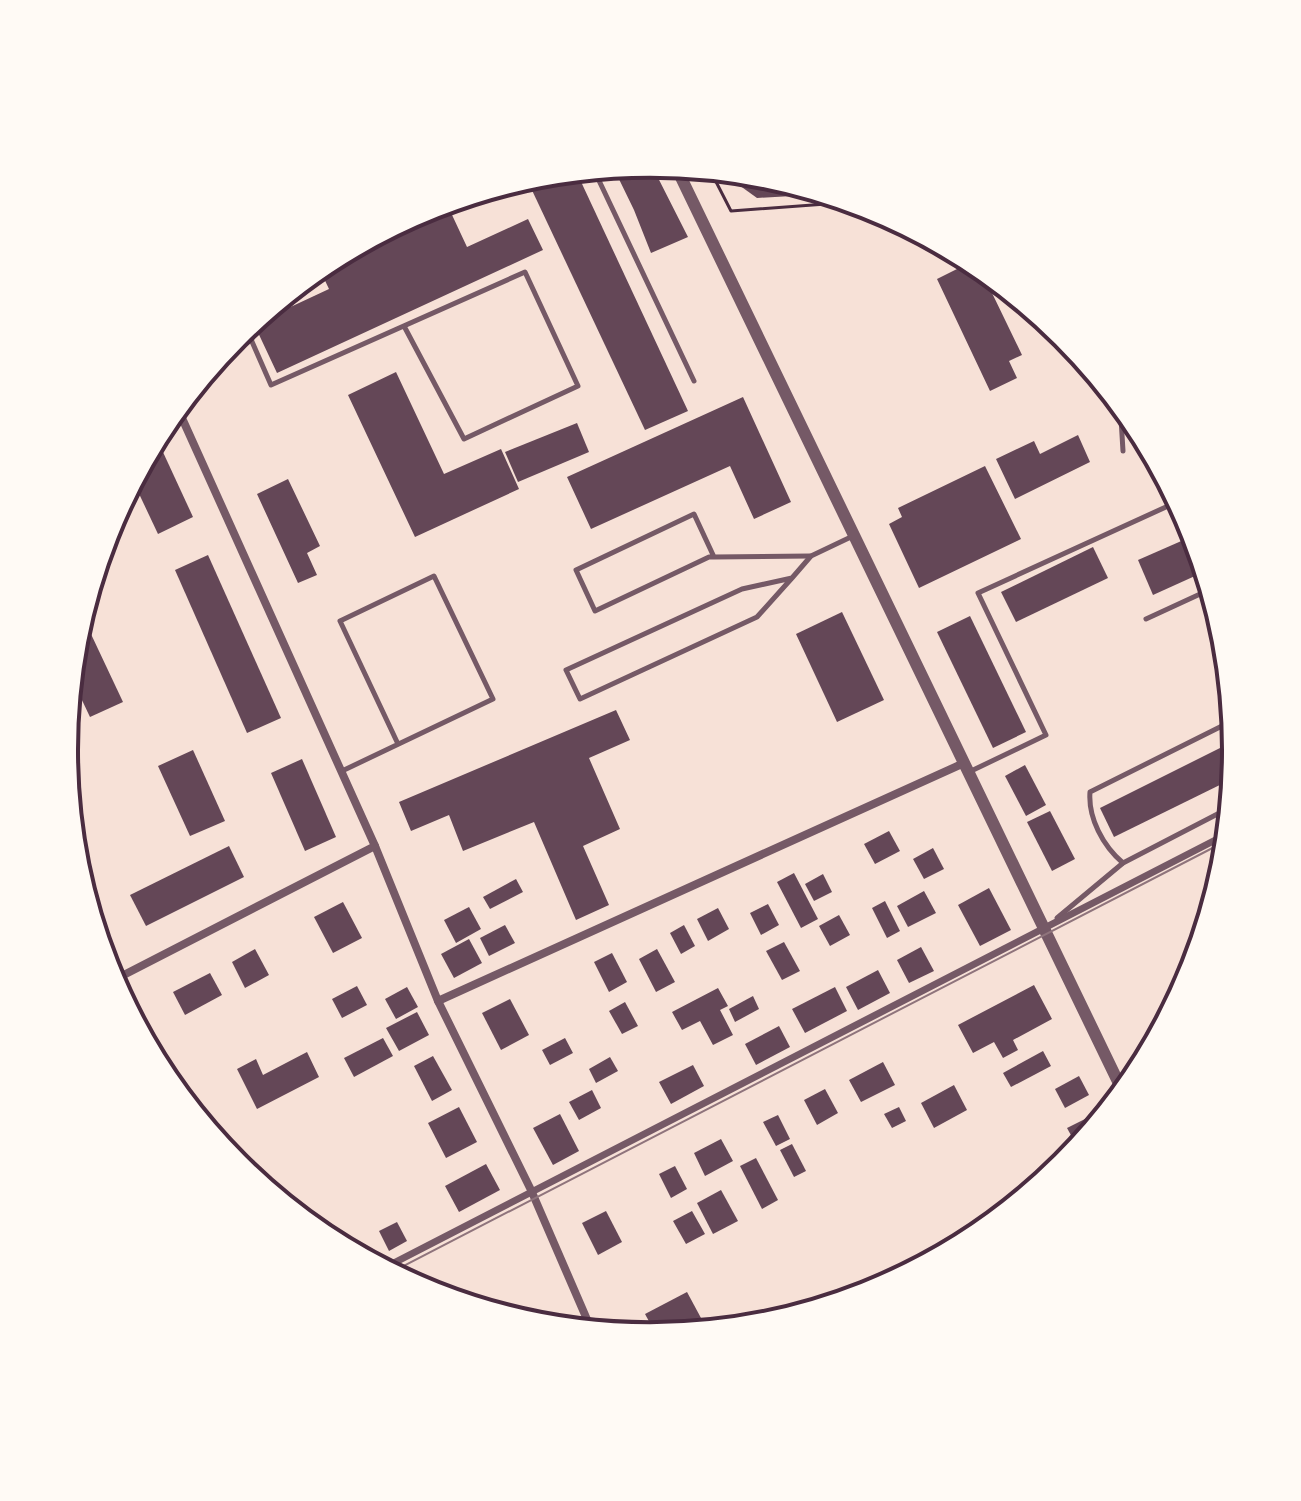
<svg xmlns="http://www.w3.org/2000/svg" width="1301" height="1501" font-family="Mulish,sans-serif">
	<rect width="100%" height="100%" fill="#f7e1d7"/>
	<g fill="#644757">
		<path d="M651,164L688,237L651,253L634,210L617,175L614,176L610,168Z"/>
		<path d="M576,171L688,411L645,430L530,186L557,173Z"/>
		<path d="M728,172L765,175L827,194L757,198L732,180Z"/>
		<path d="M446,202L467,247L528,219L543,250L277,373L254,324L329,289L319,268L325,263L426,208Z"/>
		<path d="M973,261L978,264L1022,355L1009,361L1017,378L990,391L937,279Z"/>
		<path d="M396,372L444,474L501,449L519,489L415,537L348,395Z"/>
		<path d="M743,397L791,502L754,519L730,466L591,529L567,477Z"/>
		<path d="M577,423L589,452L518,482L505,452Z"/>
		<path d="M1078,435L1090,462L1015,499L996,459L1034,441L1040,454Z"/>
		<path d="M156,437L193,517L158,534L133,481Z"/>
		<path d="M985,466L1021,539L919,588L889,524L902,517L898,508Z"/>
		<path d="M288,479L320,546L307,553L317,575L298,583L257,494Z"/>
		<path d="M1195,535L1206,571L1153,595L1138,560Z"/>
		<path d="M1093,547L1108,578L1016,622L1001,592Z"/>
		<path d="M208,555L281,718L247,733L175,570Z"/>
		<path d="M842,612L884,700L837,722L796,634Z"/>
		<path d="M82,615L123,702L90,717L71,677L75,636Z"/>
		<path d="M970,616L1026,732L993,748L937,632Z"/>
		<path d="M616,710L630,740L589,758L620,829L583,846L609,905L576,920L534,822L463,851L449,815L411,831L399,802Z"/>
		<path d="M1236,740L1234,778L1114,837L1100,808Z"/>
		<path d="M193,750L225,821L190,836L158,766Z"/>
		<path d="M302,759L336,837L305,851L271,773Z"/>
		<path d="M1025,765L1046,805L1026,816L1005,776Z"/>
		<path d="M1050,811L1075,859L1052,871L1027,822Z"/>
		<path d="M889,831L900,851L875,864L864,844Z"/>
		<path d="M229,846L244,877L146,926L130,895Z"/>
		<path d="M933,848L944,869L924,879L913,859Z"/>
		<path d="M794,873L818,919L801,928L777,882Z"/>
		<path d="M823,874L832,892L814,901L805,884Z"/>
		<path d="M516,879L523,892L490,909L483,897Z"/>
		<path d="M989,888L1011,930L980,946L958,905Z"/>
		<path d="M924,891L936,913L908,927L897,906Z"/>
		<path d="M885,901L900,931L887,938L872,908Z"/>
		<path d="M343,902L362,938L333,953L314,917Z"/>
		<path d="M768,904L779,925L761,935L750,913Z"/>
		<path d="M469,907L481,929L456,943L444,920Z"/>
		<path d="M718,908L729,929L708,941L697,919Z"/>
		<path d="M839,915L850,935L830,946L819,926Z"/>
		<path d="M505,925L515,943L489,956L480,938Z"/>
		<path d="M684,925L695,946L681,954L670,933Z"/>
		<path d="M469,939L482,963L454,978L441,954Z"/>
		<path d="M784,942L800,971L782,980L766,951Z"/>
		<path d="M921,947L934,971L909,983L897,960Z"/>
		<path d="M255,949L269,975L245,988L232,962Z"/>
		<path d="M657,949L675,982L656,992L639,959Z"/>
		<path d="M612,953L627,982L609,992L594,962Z"/>
		<path d="M878,970L890,993L858,1010L846,987Z"/>
		<path d="M210,973L222,995L185,1015L173,992Z"/>
		<path d="M1034,985L1052,1019L1013,1040L1018,1050L1003,1058L994,1042L973,1053L958,1025Z"/>
		<path d="M357,986L367,1005L342,1018L332,999Z"/>
		<path d="M407,987L418,1007L396,1019L385,999Z"/>
		<path d="M835,987L847,1011L805,1033L792,1009Z"/>
		<path d="M718,988L728,1006L720,1010L733,1035L713,1045L700,1021L682,1030L672,1012Z"/>
		<path d="M753,996L759,1009L735,1022L729,1009Z"/>
		<path d="M510,999L529,1035L501,1050L482,1013Z"/>
		<path d="M625,1002L638,1026L622,1034L609,1011Z"/>
		<path d="M417,1012L429,1035L399,1051L386,1028Z"/>
		<path d="M779,1026L790,1047L756,1065L745,1044Z"/>
		<path d="M383,1038L393,1056L354,1077L344,1058Z"/>
		<path d="M565,1038L573,1053L550,1065L542,1050Z"/>
		<path d="M1043,1051L1051,1066L1011,1087L1003,1073Z"/>
		<path d="M307,1052L319,1077L257,1109L237,1069L256,1059L263,1075Z"/>
		<path d="M433,1056L452,1090L432,1101L414,1066Z"/>
		<path d="M610,1057L618,1071L596,1083L589,1069Z"/>
		<path d="M883,1062L895,1085L861,1102L849,1080Z"/>
		<path d="M693,1065L704,1086L671,1104L659,1082Z"/>
		<path d="M1079,1076L1089,1095L1065,1108L1055,1089Z"/>
		<path d="M954,1085L967,1110L934,1128L921,1103Z"/>
		<path d="M825,1089L838,1113L817,1125L804,1100Z"/>
		<path d="M592,1090L601,1108L579,1120L569,1102Z"/>
		<path d="M459,1107L477,1142L446,1158L428,1123Z"/>
		<path d="M899,1107L906,1121L892,1128L884,1114Z"/>
		<path d="M560,1114L579,1151L553,1165L533,1128Z"/>
		<path d="M778,1115L790,1139L776,1146L763,1122Z"/>
		<path d="M1091,1116L1097,1127L1078,1148L1067,1128Z"/>
		<path d="M721,1139L733,1161L705,1176L694,1153Z"/>
		<path d="M792,1144L806,1171L794,1177L780,1150Z"/>
		<path d="M756,1158L778,1200L762,1209L740,1166Z"/>
		<path d="M486,1164L500,1190L459,1212L445,1186Z"/>
		<path d="M675,1166L687,1189L671,1198L659,1174Z"/>
		<path d="M721,1190L738,1221L713,1234L697,1203Z"/>
		<path d="M606,1211L622,1242L598,1255L582,1223Z"/>
		<path d="M692,1211L705,1234L686,1244L673,1221Z"/>
		<path d="M397,1222L407,1241L389,1251L379,1231Z"/>
		<path d="M687,1292L708,1331L657,1336L645,1314Z"/>
		<path d="M545,1314L552,1327L528,1323Z"/>
	</g>
	<g fill="none" stroke-linecap="round" stroke-linejoin="round">
		<path stroke="#4a2c40" stroke-width="3" d="M710,170L731,211L853,202"/>
		<g stroke="#755966" stroke-width="5">
			<path d="M594,170L694,381"/>
			<path d="M246,328L271,385L525,272L578,386L464,439L404,326"/>
			<path d="M1120,402L1123,451"/>
			<path d="M714,557L694,514L576,570L595,611L709,557H714L810,556"/>
			<path d="M792,578L757,617L580,699L566,670L742,589L792,578L811,556L853,536"/>
			<path d="M1146,619L1211,589"/>
			<path d="M342,771L493,699L434,576L340,621L398,744"/>
			<path d="M969,772L1046,735L978,593L1179,501"/>
			<path d="M1123,863C1103,846 1088,818 1090,792L1234,720"/>
			<path d="M1057,918L1123,863L1231,807"/>
		</g>
		<path stroke="#755966" stroke-width="7" d="M382,1269L1229,833"/>
		<g stroke="#755966" stroke-width="8">
			<path d="M177,407L375,846L438,1001L531,1190L592,1331"/>
			<path d="M112,981L375,846"/>
			<path d="M438,1001L964,763"/>
		</g>
		<path stroke="#755966" stroke-width="12" d="M676,167L1124,1094"/>
		<path stroke="#8f747c" stroke-width="2" d="M390,1273L1228,840"/>
	</g>
	<path d="M0 0H1301V1501H0ZM78 750a572 572 0 1 1 1144 0a572 572 0 1 1-1144 0Z" fill="#fffaf5" fill-rule="evenodd"/>
	<path fill="none" stroke="#4a2c40" stroke-width="4" d="M78 750a572 572 0 1 1 1144 0a572 572 0 1 1-1144 0Z"/>
</svg>
